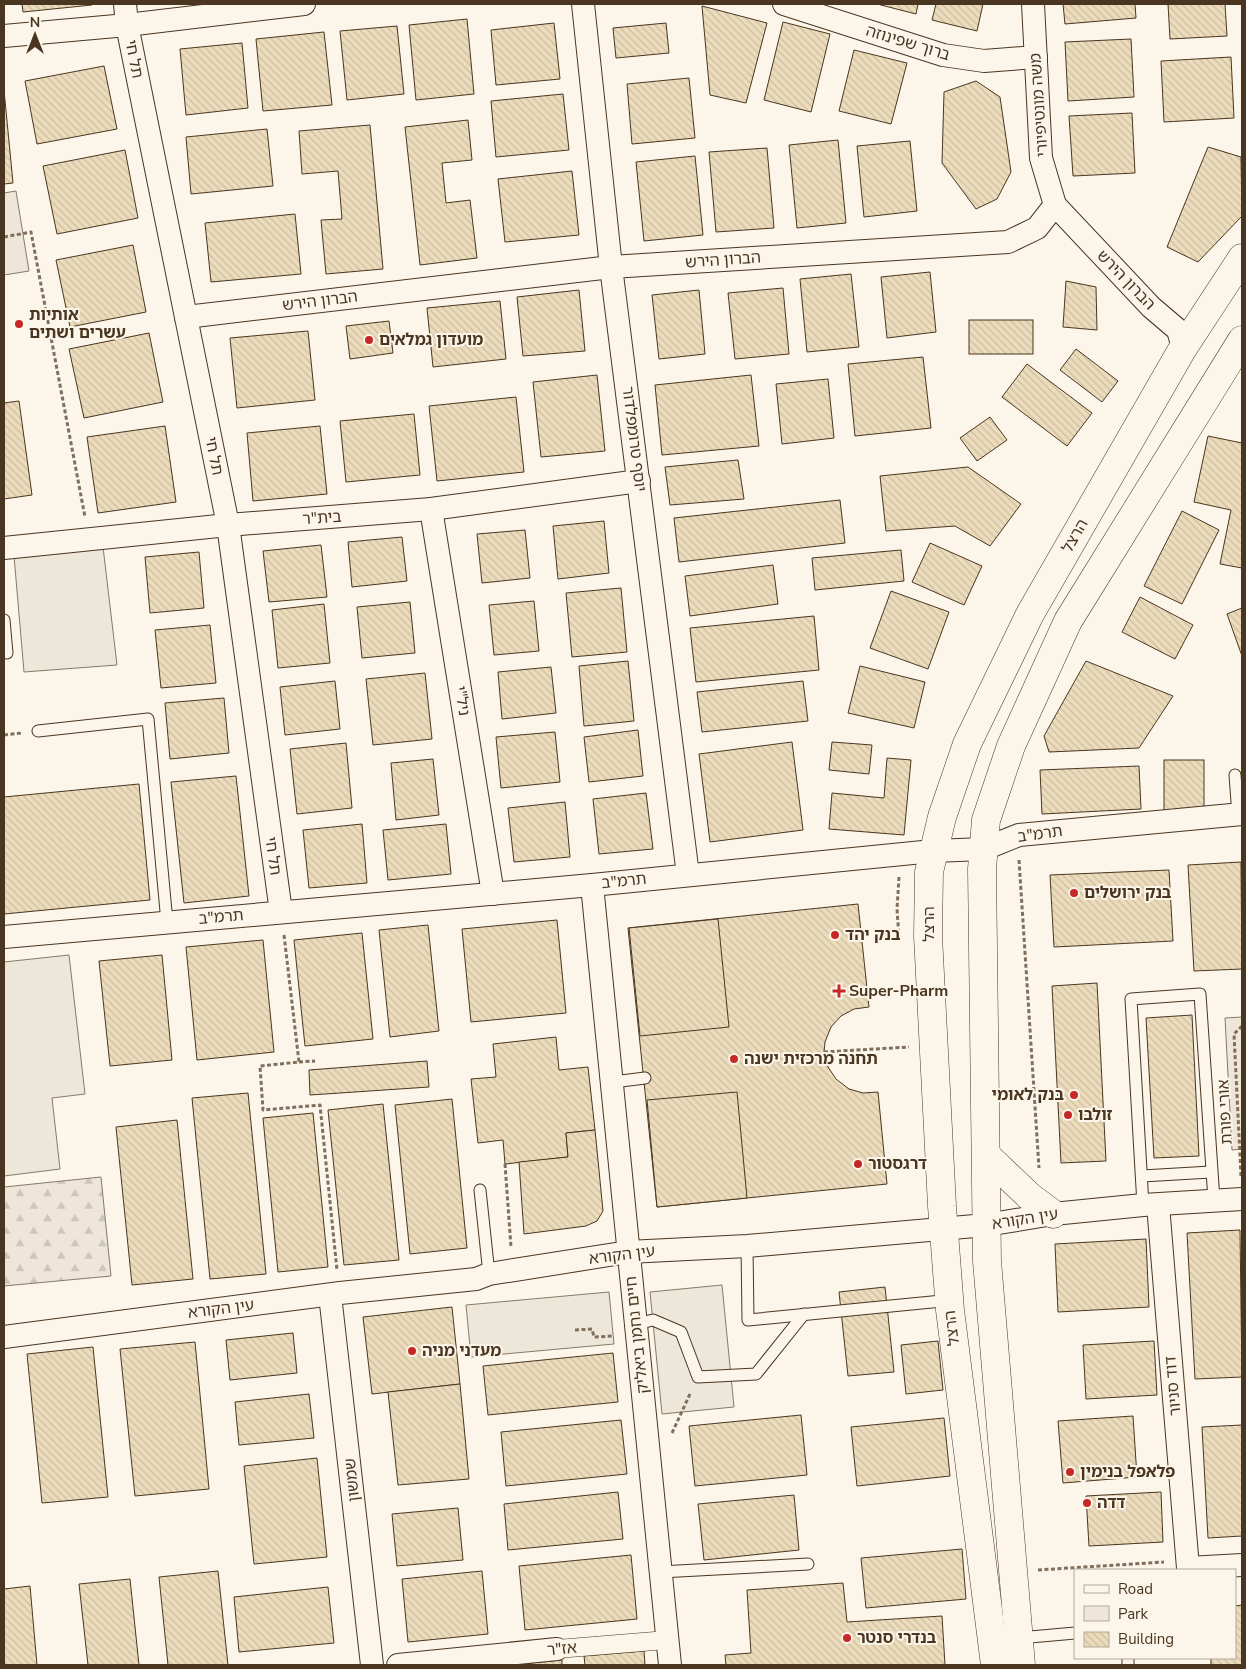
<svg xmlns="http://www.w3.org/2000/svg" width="1246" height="1669" font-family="'Nunito Sans','Noto Sans Hebrew',sans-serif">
	<defs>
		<pattern id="forest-firs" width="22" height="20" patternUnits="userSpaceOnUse" patternTransform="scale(1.25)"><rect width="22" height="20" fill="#ede6d9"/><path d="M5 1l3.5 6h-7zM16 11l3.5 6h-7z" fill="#cdc6ba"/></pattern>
		<pattern id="building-back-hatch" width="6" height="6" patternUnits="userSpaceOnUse" patternTransform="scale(1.25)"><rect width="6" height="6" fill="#ecdcbc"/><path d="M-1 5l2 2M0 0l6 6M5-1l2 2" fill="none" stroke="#ccbda1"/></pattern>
	</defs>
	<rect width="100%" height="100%" fill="#fbf6e9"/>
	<path fill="url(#forest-firs)" stroke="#887966" d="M101,1177L111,1276L4,1286V1187Z"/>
	<g fill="#ede6d9" stroke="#887966">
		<path d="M16,191L29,271L4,275V193Z"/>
		<path d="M1242,1017V1149L1232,1150L1225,1018Z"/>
	</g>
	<g fill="#ede7d9" stroke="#887966">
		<path d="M103,547L117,665L24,672L14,556Z"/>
		<path d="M69,955L85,1094L52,1098L60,1169L4,1176V962Z"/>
		<path d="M722,1285L734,1407L662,1414L650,1292Z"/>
		<path d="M609,1292L614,1344L471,1357L466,1305Z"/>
	</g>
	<g fill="url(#building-back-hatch)" stroke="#4a3520">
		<path d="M22,4H92V5L23,12Z"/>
		<path d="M877,4H918L916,14Z"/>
		<path d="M936,4H983L977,31L932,20Z"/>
		<path d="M1063,4H1135L1136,18L1065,24Z"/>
		<path d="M1168,4H1225L1227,36L1170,39Z"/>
		<path d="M702,6L767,23L746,103L710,95Z"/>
		<path d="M467,19L474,94L416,100L409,25Z"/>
		<path d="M783,22L830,34L811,112L764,100Z"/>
		<path d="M554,23L560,79L496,85L491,30Z"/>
		<path d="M666,23L669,53L616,58L613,28Z"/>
		<path d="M397,26L404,94L347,100L340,31Z"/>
		<path d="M324,32L332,105L263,111L256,39Z"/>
		<path d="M1131,39L1134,97L1068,101L1065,42Z"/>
		<path d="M242,43L248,108L186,115L180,49Z"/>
		<path d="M854,50L907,63L891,124L839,111Z"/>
		<path d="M1231,57L1234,118L1164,122L1161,61Z"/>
		<path d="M104,66L117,129L37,144L25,81Z"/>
		<path d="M689,78L695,138L632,144L627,84Z"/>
		<path d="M976,81L1000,97L1011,172L997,199L976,209L942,163L944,92Z"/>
		<path d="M4,90L13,183L4,184Z"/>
		<path d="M563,94L569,150L496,157L491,101Z"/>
		<path d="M1132,113L1135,173L1073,176L1069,116Z"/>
		<path d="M468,120L472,160L442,163L446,203L470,200L477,258L420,265L405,127Z"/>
		<path d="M370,125L383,269L326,274L321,220L342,219L338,171L302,174L299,131Z"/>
		<path d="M267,129L273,186L191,194L186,137Z"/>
		<path d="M838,140L846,223L797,228L789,145Z"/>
		<path d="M910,141L917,211L864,217L857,146Z"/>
		<path d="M1208,147L1241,157L1242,216L1198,262L1167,247Z"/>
		<path d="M767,148L774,228L716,232L709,152Z"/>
		<path d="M125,150L138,218L57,234L43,166Z"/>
		<path d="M695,156L703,235L644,241L636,162Z"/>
		<path d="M572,171L579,235L505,242L498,179Z"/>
		<path d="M295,214L301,274L211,282L205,223Z"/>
		<path d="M133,245L146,312L70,327L56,260Z"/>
		<path d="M930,272L936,332L887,338L881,277Z"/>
		<path d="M851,274L859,347L807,352L800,279Z"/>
		<path d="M1066,281L1096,287L1097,330L1063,327Z"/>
		<path d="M783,288L789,354L735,359L728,293Z"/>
		<path d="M579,290L585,351L523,356L517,297Z"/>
		<path d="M699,290L705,354L659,359L652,295Z"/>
		<path d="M500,301L506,359L433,367L427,308Z"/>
		<rect x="969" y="320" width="64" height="34"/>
		<path d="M389,321L393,353L350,359L346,326Z"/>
		<path d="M308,331L315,400L237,408L230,338Z"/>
		<path d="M149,333L163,402L84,418L69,349Z"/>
		<path d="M1076,349L1118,381L1102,402L1060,370Z"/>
		<path d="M923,357L931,428L855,436L848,364Z"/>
		<path d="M1027,364L1092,413L1067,446L1002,397Z"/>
		<path d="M597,375L605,451L541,457L533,382Z"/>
		<path d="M751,375L759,446L662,455L655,385Z"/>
		<path d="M828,379L834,438L782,444L776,384Z"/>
		<path d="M516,397L524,472L437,481L429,406Z"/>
		<path d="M19,401L32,495L4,499V403Z"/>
		<path d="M414,414L420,475L346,482L340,421Z"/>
		<path d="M990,417L1007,440L977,461L960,438Z"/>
		<path d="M165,426L176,502L98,513L87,437Z"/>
		<path d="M320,426L327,494L253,501L247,433Z"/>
		<path d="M1208,436L1242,443V568L1220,564L1231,510L1194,502Z"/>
		<path d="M738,460L744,499L670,505L665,467Z"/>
		<path d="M968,467L1021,504L990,546L955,526L886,531L880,476Z"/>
		<path d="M840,500L845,543L679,562L674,518Z"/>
		<path d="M1182,511L1219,530L1182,604L1144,586Z"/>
		<path d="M604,521L609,573L558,579L553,526Z"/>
		<path d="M525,530L530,578L482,583L477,534Z"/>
		<path d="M402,537L407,581L352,587L348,542Z"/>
		<path d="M930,543L982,566L964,605L912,582Z"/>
		<path d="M321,545L327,597L269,602L263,551Z"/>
		<path d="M901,550L904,581L815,590L812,558Z"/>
		<path d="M199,552L204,608L150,613L145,557Z"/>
		<path d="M773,565L778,604L690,616L685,576Z"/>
		<path d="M621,588L627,652L572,657L566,593Z"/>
		<path d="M891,591L949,612L928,669L870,648Z"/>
		<path d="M1140,597L1193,625L1175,659L1122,632Z"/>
		<path d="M534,601L539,651L494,655L489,605Z"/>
		<path d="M410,602L415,653L362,658L357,607Z"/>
		<path d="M324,604L330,663L278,668L272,610Z"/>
		<path d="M1242,608V656L1227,614Z"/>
		<path d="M814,616L819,670L696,682L690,628Z"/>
		<path d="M210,625L216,683L161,688L155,630Z"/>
		<path d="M628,661L634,721L584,726L579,666Z"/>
		<path d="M1086,661L1173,696L1139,748L1049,752L1044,736Z"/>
		<path d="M860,666L925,682L914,728L848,713Z"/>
		<path d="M551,667L556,713L502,719L498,672Z"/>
		<path d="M425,673L432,739L373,745L366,679Z"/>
		<path d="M335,681L340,729L285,735L280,687Z"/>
		<path d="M803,681L808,721L702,732L697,692Z"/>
		<path d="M224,698L229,753L170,759L165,703Z"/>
		<path d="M638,730L643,776L589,782L584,737Z"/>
		<path d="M555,732L560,782L501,788L496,737Z"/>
		<path d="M792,742L803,830L710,842L699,754Z"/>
		<path d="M832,742L872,745L869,774L829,770Z"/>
		<path d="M346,743L352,808L297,814L290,749Z"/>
		<path d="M887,758L911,760L904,835L829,829L832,793L884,798Z"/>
		<path d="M433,759L439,815L396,820L391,763Z"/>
		<rect x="1164" y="760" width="40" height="50"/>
		<path d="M1139,766L1141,809L1042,814L1040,770Z"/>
		<path d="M236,776L249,896L184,903L171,782Z"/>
		<path d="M139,784L150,900L4,914V797Z"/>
		<path d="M646,793L653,849L599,854L593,799Z"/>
		<path d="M565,802L570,857L514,862L508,808Z"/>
		<path d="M362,824L367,883L309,888L303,830Z"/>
		<path d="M446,824L451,874L388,880L383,830Z"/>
		<path d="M1241,862L1242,969L1194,971L1188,865Z"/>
		<path d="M1169,870L1173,941L1054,947L1050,875Z"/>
		<path d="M858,904L869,1007L854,1009L841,1016L831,1027L825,1042L824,1052L828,1067L836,1079L849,1089L863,1093L878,1092L887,1184L657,1207L628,928Z"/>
		<path d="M718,919L729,1027L640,1036L629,928Z"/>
		<path d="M557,920L566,1013L471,1022L462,929Z"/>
		<path d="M428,925L439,1031L390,1037L379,930Z"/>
		<path d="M362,933L373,1039L305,1046L294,940Z"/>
		<path d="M263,940L274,1052L197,1060L186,947Z"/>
		<path d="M162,955L172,1060L110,1066L99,961Z"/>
		<path d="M1097,983L1106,1161L1061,1163L1052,986Z"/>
		<path d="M1192,1015L1199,1156L1154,1158L1146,1018Z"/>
		<path d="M556,1037L559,1070L588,1067L595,1130L566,1133L568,1157L505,1164L503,1140L478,1143L471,1079L496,1077L493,1044Z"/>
		<path d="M427,1061L429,1087L310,1095L309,1070Z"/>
		<path d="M737,1092L747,1198L657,1207L647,1100Z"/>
		<path d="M248,1093L266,1274L210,1279L192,1098Z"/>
		<path d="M452,1099L467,1248L410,1254L395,1105Z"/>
		<path d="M383,1104L399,1260L344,1265L328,1110Z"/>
		<path d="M313,1113L328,1267L278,1272L263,1118Z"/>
		<path d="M177,1120L193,1279L132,1285L116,1127Z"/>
		<path d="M595,1130L603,1211L597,1221L586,1226L524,1234L519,1162L568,1157L566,1133Z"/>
		<path d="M1240,1230L1242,1377L1195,1379L1187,1233Z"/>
		<path d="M1146,1239L1149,1307L1058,1312L1055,1244Z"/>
		<path d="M885,1287L894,1372L848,1376L839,1292Z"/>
		<path d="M452,1307L460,1384L372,1394L363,1317Z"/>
		<path d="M293,1333L297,1373L230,1380L226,1340Z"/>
		<path d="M938,1341L943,1390L906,1394L901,1345Z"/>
		<path d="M1154,1341L1157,1395L1086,1399L1083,1345Z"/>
		<path d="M195,1342L209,1489L135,1496L120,1349Z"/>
		<path d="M93,1347L108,1497L42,1503L27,1354Z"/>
		<path d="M613,1353L618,1402L488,1415L483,1366Z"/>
		<path d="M460,1384L469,1479L398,1485L388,1392Z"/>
		<path d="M309,1394L314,1438L239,1445L235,1402Z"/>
		<path d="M801,1415L807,1475L695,1486L689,1426Z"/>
		<path d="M1133,1416L1137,1477L1063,1483L1058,1421Z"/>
		<path d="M944,1418L950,1476L857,1486L851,1427Z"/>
		<path d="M621,1420L627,1474L506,1486L501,1432Z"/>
		<path d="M1242,1425V1536L1208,1538L1202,1427Z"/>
		<path d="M317,1458L327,1557L254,1564L244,1466Z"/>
		<path d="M618,1492L623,1539L508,1550L504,1504Z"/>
		<path d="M1161,1492L1163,1542L1089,1546L1086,1496Z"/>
		<path d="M794,1495L799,1550L704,1560L698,1504Z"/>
		<path d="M458,1508L463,1560L397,1566L392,1514Z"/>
		<path d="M962,1549L966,1599L866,1608L861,1558Z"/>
		<path d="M631,1555L637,1619L525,1630L519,1566Z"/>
		<path d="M218,1571L228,1665H168L159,1577Z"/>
		<path d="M482,1571L488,1634L408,1642L402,1579Z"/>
		<path d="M130,1579L139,1665H88L79,1584Z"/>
		<path d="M843,1583L847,1622L942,1616L945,1665H726L725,1655L751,1653L747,1590Z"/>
		<path d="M30,1586L37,1665H4V1589Z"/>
		<path d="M328,1587L334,1643L239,1652L234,1597Z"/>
		<path d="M1242,1605V1665H1211V1658H1235V1606Z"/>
		<path d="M644,1651L645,1665H585L584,1656Z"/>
		<path d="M562,1660V1665H511Z"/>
	</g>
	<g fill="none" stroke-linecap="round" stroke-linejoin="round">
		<defs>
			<g id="service">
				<path d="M4,620L7,653"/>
				<path d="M38,731L148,719L167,922"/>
				<path d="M1235,775L1238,815"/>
				<path d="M613,1082L645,1078"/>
				<path d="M1142,1176L1211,1172"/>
				<path d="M480,1190L489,1274"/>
				<path d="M1143,1205L1131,999L1200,994L1214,1200"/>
				<path d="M747,1246L748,1320L942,1301L947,1306"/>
				<path d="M636,1324L653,1320L681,1332L698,1377L756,1374L804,1314"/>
				<path d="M660,1572L808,1564"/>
				<path d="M1019,1638L1075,1633"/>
				<path d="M1128,1658V1665"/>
			</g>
			<path id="pedestrian" d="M557,1649L667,1640"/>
			<g id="minor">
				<path d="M125,4L127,25L228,525L281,912"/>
				<path d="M583,4L611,267L688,875"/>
				<path d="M784,4L943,55L984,61L1036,57"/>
				<path d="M1033,4L1041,158L1055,205L1151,307L1178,330L1183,348"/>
				<path d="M4,36L127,25L304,4"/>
				<path d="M186,317L611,267L1008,242L1037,228L1055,205"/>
				<path d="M431,509L493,894"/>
				<path d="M4,548L228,525L431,509L639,481"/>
				<path d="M592,885L670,1665"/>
				<path d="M4,937L592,885L933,851L984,849L1019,835L1242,814"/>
				<path d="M1158,1205L1188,1568L1242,1565"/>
				<path d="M330,1295L372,1665"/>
				<path d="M4,1337L340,1293L476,1279L489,1274L628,1252L747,1246L986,1225L1053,1214L1143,1205L1242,1199"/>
				<path d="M398,1665L557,1649"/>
			</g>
			<g id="primary">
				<path d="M987,1156L1029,1196L1053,1214"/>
				<path d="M995,1665L950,1310L942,1206L928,936L929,872L942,817L967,744L1030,614L1183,348L1242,258"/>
				<path d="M1021,1665L987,1261L982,869L986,820L1011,746L1068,621L1242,340"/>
			</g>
		</defs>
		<use href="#service" stroke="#4a3520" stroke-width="13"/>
		<use href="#pedestrian" stroke="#4a3520" stroke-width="19"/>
		<use href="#minor" stroke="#4a3520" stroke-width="24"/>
		<use href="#primary" stroke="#4a3520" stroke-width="29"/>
		<g stroke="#7f6f5c" stroke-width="3" stroke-dasharray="4 2.5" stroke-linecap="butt">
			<path d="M4,237L31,232L85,517"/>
			<path d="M4,735L22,733"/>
			<path d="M1019,860L1039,1168"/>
			<path d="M899,877L897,909L899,938"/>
			<path d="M284,935L299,1062L260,1066L263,1110L320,1105L337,1270"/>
			<path d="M824,1052L909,1047"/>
			<path d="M299,1062L315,1061"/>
			<path d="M505,1164L511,1247"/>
			<path d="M1241,1176L1234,1034L1242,1026"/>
			<path d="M575,1330L592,1329L594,1337L614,1336"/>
			<path d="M672,1433L690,1394"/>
			<path d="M1038,1570L1164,1562"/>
		</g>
		<use href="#service" stroke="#fbf6e9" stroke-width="11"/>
		<use href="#pedestrian" stroke="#fbf6e9" stroke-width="18"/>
		<use href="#minor" stroke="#fbf6e9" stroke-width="22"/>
		<use href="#primary" stroke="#fbf6e9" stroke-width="28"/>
	</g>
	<g fill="#c62828" stroke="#fbf6e9" stroke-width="2">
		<circle cx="19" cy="324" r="5"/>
		<circle cx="369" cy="340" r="5"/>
		<circle cx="1074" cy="893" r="5"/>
		<circle cx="835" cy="935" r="5"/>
		<path d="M836.5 983.5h5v5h5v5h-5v5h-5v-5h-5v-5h5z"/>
		<circle cx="734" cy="1059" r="5"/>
		<circle cx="1074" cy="1095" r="5"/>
		<circle cx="1068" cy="1115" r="5"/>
		<circle cx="858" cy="1164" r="5"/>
		<circle cx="412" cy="1351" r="5"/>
		<circle cx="1070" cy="1472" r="5"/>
		<circle cx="1087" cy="1503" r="5"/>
		<circle cx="847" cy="1638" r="5"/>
	</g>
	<g text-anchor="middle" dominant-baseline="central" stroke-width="4" stroke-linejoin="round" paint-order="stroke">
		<g font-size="16" fill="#4a3520" stroke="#fbf6e9">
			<text transform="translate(908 43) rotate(17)">ברוך שפינוזה</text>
			<text transform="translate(134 59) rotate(79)">תל חי</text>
			<text transform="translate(1039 105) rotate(-94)">משה מונטיפיורי</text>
			<text transform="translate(723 260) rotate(-4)">הברון הירש</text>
			<text transform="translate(1126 280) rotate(46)">הברון הירש</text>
			<text transform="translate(320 301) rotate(-7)">הברון הירש</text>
			<text transform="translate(634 439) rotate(83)">יוסף טרומפלדור</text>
			<text transform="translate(214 456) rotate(79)">תל חי</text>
			<text transform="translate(322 518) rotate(-4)">בית"ר</text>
			<text transform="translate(1075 536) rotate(-60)">הרצל</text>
			<text transform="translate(462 701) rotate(81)">ניל"י</text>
			<text transform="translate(1040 834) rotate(-8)">תרמ"ב</text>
			<text transform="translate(273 856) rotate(82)">תל חי</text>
			<text transform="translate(624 881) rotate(-6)">תרמ"ב</text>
			<text transform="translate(221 917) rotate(-5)">תרמ"ב</text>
			<text transform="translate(929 924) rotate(-90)">הרצל</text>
			<text transform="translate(1225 1112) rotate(-93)">אורי פורת</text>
			<text transform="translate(1025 1219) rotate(-9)">עין הקורא</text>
			<text transform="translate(622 1255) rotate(-7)">עין הקורא</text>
			<text transform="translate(221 1309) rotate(-7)">עין הקורא</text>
			<text transform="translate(952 1328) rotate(-97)">הרצל</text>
			<text transform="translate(637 1335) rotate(-96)">חיים נחמן ביאליק</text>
			<text transform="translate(1173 1386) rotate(-95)">דוד סניור</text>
			<text transform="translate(352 1480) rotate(-96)">שמשון</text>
			<text transform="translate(562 1649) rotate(-5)">אז"ר</text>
		</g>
		<g font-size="16" font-weight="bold" fill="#4a3520" stroke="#fbf6e9" text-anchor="start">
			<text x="29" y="315">אותיות<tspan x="29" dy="18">עשרים ושתים</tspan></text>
			<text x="379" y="340">מועדון גמלאים</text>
			<text x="1084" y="893">בנק ירושלים</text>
			<text x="845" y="935">בנק יהד</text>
			<text x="849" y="991">Super-Pharm</text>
			<text x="744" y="1059">תחנה מרכזית ישנה</text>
			<text x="1064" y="1095" text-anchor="end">בנק לאומי</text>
			<text x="1078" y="1115">זולבו</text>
			<text x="868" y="1164">דרגסטור</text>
			<text x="422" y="1351">מעדני מניה</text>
			<text x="1080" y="1472">פלאפל בנימין</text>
			<text x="1097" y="1503">דדה</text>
			<text x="857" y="1638">בנדרי סנטר</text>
		</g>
	</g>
	<rect width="1246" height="1669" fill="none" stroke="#4a3520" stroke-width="10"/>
	<rect x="1074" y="1569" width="162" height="90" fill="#fbf6e9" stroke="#b4a999"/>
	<rect x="1084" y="1585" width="25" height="8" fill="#fbf6e9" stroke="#b4a999"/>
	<text x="1118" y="1594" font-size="15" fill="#4a3520">Road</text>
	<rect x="1084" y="1606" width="25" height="15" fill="#ede6d9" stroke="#b4a999"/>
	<text x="1118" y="1619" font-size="15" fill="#4a3520">Park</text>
	<rect x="1084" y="1632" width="25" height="15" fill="url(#building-back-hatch)" stroke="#b4a999"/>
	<text x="1118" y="1644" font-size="15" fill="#4a3520">Building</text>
	<g transform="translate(35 35)" stroke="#fbf6e9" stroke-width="4" paint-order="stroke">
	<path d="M0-4L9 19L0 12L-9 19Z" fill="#4a3520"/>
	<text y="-8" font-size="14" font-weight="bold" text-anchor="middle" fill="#4a3520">N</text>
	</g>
</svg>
